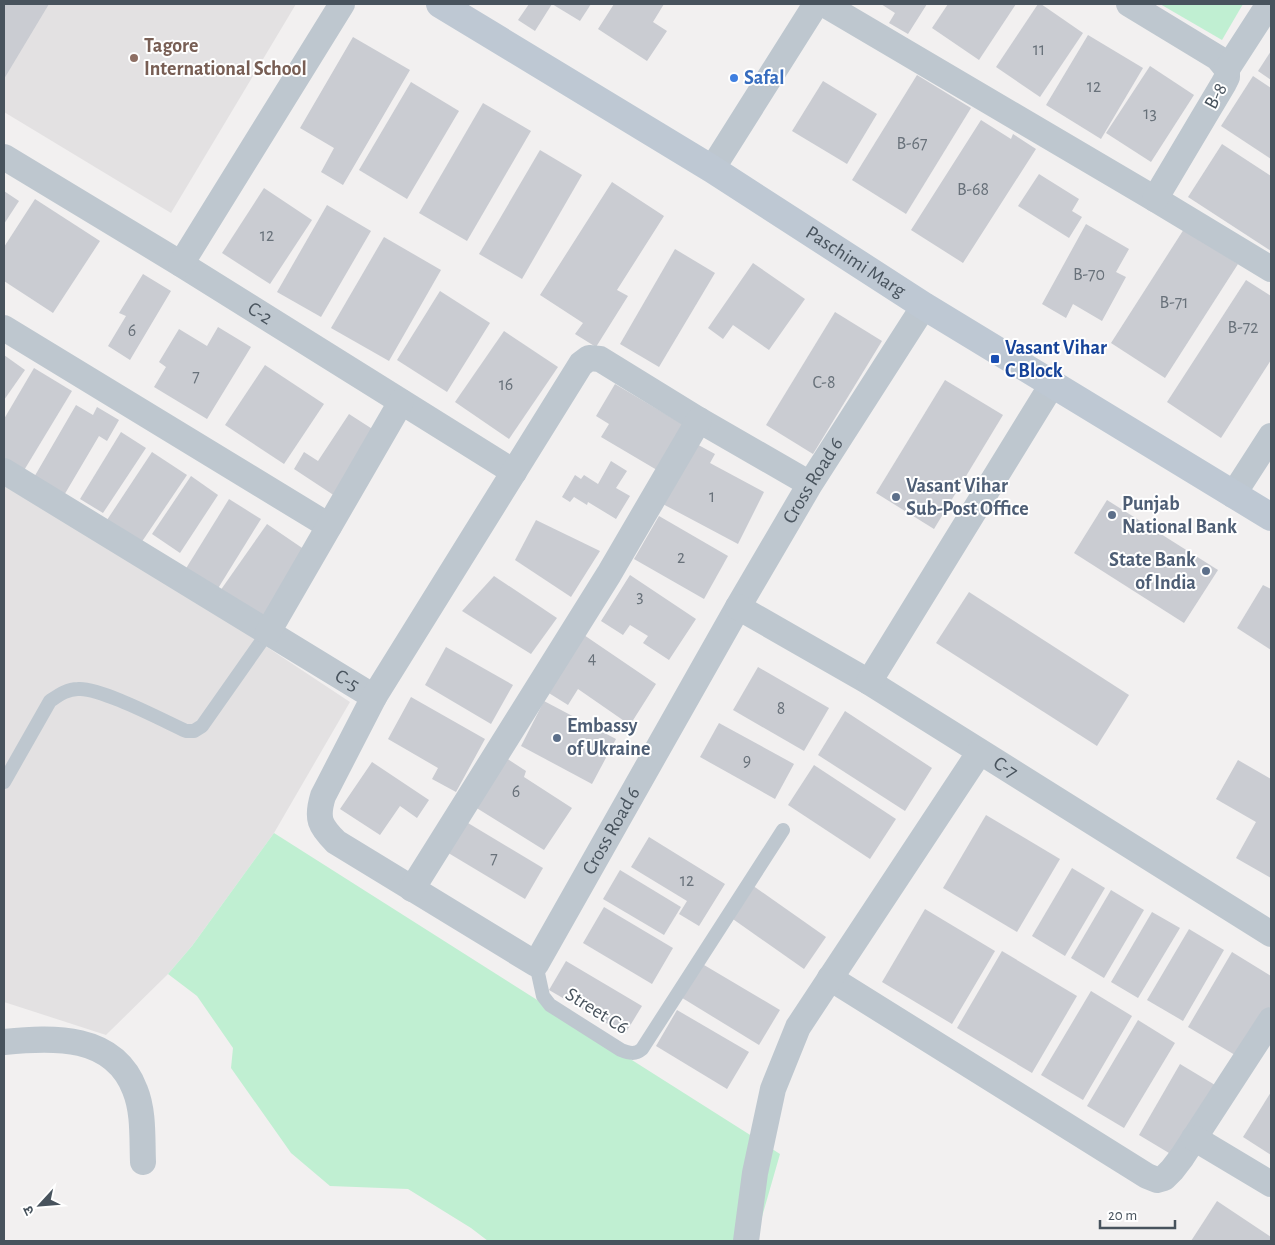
<svg xmlns="http://www.w3.org/2000/svg" width="1275" height="1245" font-family="'Alegreya Sans','Noto Sans Devanagari',sans-serif">
	<rect width="100%" height="100%" fill="#f2f0f0"/>
	<g fill="#e3e1e2">
		<path d="M4,4H296L171,213L4,112Z"/>
		<path d="M4,473L350,702L274,833L192,946L168,974L106,1035L4,1002Z"/>
	</g>
	<g fill="#c0efd2">
		<path d="M1160,4H1243L1222,40Z"/>
		<path d="M274,833L780,1154L755,1241H488L471,1228L408,1189L330,1186L291,1153L231,1068L233,1048L197,996L168,974L192,946Z"/>
	</g>
	<g fill="#caccd2">
		<path d="M4,4H49L4,79Z"/>
		<path d="M529,4H552L535,31L518,20Z"/>
		<path d="M552,4H591L580,21Z"/>
		<path d="M614,4H664L653,22L667,31L647,61L598,29Z"/>
		<path d="M881,4H927L908,34L889,23L895,13Z"/>
		<path d="M948,4H1016L979,60L932,28Z"/>
		<path d="M1038,4H1041L1083,33L1040,97L996,67Z"/>
		<path d="M1088,35L1143,68L1101,139L1046,105Z"/>
		<path d="M353,37L410,70L343,185L321,172L334,148L300,128Z"/>
		<path d="M1271,51V80L1258,71Z"/>
		<path d="M1150,66L1194,95L1151,162L1106,133Z"/>
		<path d="M917,75L971,108L906,214L852,180Z"/>
		<path d="M1253,76L1271,88V159L1221,126Z"/>
		<path d="M823,81L877,114L847,164L792,131Z"/>
		<path d="M411,82L459,111L407,199L359,170Z"/>
		<path d="M483,103L531,131L467,241L419,213Z"/>
		<path d="M981,120L1011,139L1013,134L1036,149L963,263L911,230Z"/>
		<path d="M1222,144L1271,176V251L1188,197Z"/>
		<path d="M540,150L582,175L522,279L479,254Z"/>
		<path d="M1039,174L1079,199L1072,211L1082,217L1069,238L1018,206Z"/>
		<path d="M612,182L664,216L617,290L628,296L596,347L575,334L583,323L540,295Z"/>
		<path d="M264,188L312,220L270,284L222,253Z"/>
		<path d="M4,191L19,201L4,224Z"/>
		<path d="M35,199L100,241L53,313L4,281V247Z"/>
		<path d="M327,205L371,231L321,317L277,292Z"/>
		<path d="M1086,224L1129,249L1116,272L1126,277L1102,321L1073,304L1066,318L1042,304Z"/>
		<path d="M1184,229L1238,264L1165,378L1111,343Z"/>
		<path d="M384,237L441,270L389,361L331,328Z"/>
		<path d="M675,249L715,273L659,367L620,344Z"/>
		<path d="M753,263L805,299L769,350L733,325L723,339L708,328Z"/>
		<path d="M143,274L171,291L130,360L108,346L126,316L119,313Z"/>
		<path d="M1246,280L1271,296V360L1221,438L1167,402Z"/>
		<path d="M440,291L490,323L447,392L397,360Z"/>
		<path d="M835,312L882,341L813,454L766,425Z"/>
		<path d="M218,327L251,347L207,419L154,387L166,367L159,362L179,329L207,346Z"/>
		<path d="M504,331L558,367L509,439L455,402Z"/>
		<path d="M4,355L25,370L4,400Z"/>
		<path d="M265,365L324,404L284,464L225,425Z"/>
		<path d="M34,368L72,391L23,472L4,460V419Z"/>
		<path d="M945,380L1003,415L934,529L876,493Z"/>
		<path d="M615,384L689,428L662,473L601,437L609,424L596,416Z"/>
		<path d="M76,405L93,415L97,407L119,420L107,441L99,436L63,497L33,479Z"/>
		<path d="M349,414L377,432L335,496L294,469L304,452L318,461Z"/>
		<path d="M121,432L146,448L103,513L80,499Z"/>
		<path d="M691,441L715,454L710,463L764,492L738,544L659,502Z"/>
		<path d="M152,452L187,475L141,543L107,520Z"/>
		<path d="M611,461L627,471L616,488L630,496L616,519L588,502L587,505L574,497L570,502L562,497L575,475L581,479L584,475L598,484Z"/>
		<path d="M191,476L218,495L180,553L152,534Z"/>
		<path d="M229,499L261,519L217,590L185,570Z"/>
		<path d="M1107,500L1218,570L1184,623L1074,553Z"/>
		<path d="M659,516L728,556L704,599L634,559Z"/>
		<path d="M536,520L600,551L571,597L515,560Z"/>
		<path d="M267,524L308,552L261,620L220,591Z"/>
		<path d="M630,575L696,619L669,660L643,643L648,636L630,625L623,635L601,621Z"/>
		<path d="M494,576L557,618L531,654L462,611Z"/>
		<path d="M1263,585L1271,589V650L1237,628Z"/>
		<path d="M969,592L1129,695L1097,746L936,643Z"/>
		<path d="M581,633L656,684L630,725L578,689L568,705L544,690Z"/>
		<path d="M446,647L513,685L491,724L425,685Z"/>
		<path d="M758,667L829,708L804,751L733,710Z"/>
		<path d="M411,697L485,739L456,792L432,779L438,768L388,739Z"/>
		<path d="M544,701L616,739L592,784L521,746Z"/>
		<path d="M845,711L932,768L905,811L818,755Z"/>
		<path d="M719,723L794,764L775,799L700,757Z"/>
		<path d="M506,758L526,771L524,777L572,808L544,850L475,807Z"/>
		<path d="M1238,760L1271,779V878L1236,858L1256,822L1216,799Z"/>
		<path d="M372,762L429,800L417,818L400,806L380,835L340,809Z"/>
		<path d="M814,765L896,819L870,859L788,805Z"/>
		<path d="M986,815L1060,859L1017,932L943,888Z"/>
		<path d="M463,820L543,868L525,899L445,851Z"/>
		<path d="M649,837L725,884L699,926L679,914L687,901L631,867Z"/>
		<path d="M1072,868L1105,888L1065,956L1032,936Z"/>
		<path d="M620,870L681,907L664,935L603,899Z"/>
		<path d="M752,885L826,937L804,969L730,917Z"/>
		<path d="M1111,890L1144,910L1104,978L1071,958Z"/>
		<path d="M604,907L673,948L652,984L583,943Z"/>
		<path d="M925,909L995,951L952,1024L882,982Z"/>
		<path d="M1152,912L1180,928L1138,998L1111,982Z"/>
		<path d="M1189,929L1224,950L1183,1021L1147,1000Z"/>
		<path d="M1002,951L1077,996L1032,1073L957,1028Z"/>
		<path d="M1232,952L1271,976V1005L1240,1058L1188,1027Z"/>
		<path d="M566,961L642,1006L625,1034L549,990Z"/>
		<path d="M699,962L780,1010L759,1045L679,996Z"/>
		<path d="M1091,991L1132,1016L1083,1100L1041,1075Z"/>
		<path d="M677,1010L749,1052L727,1089L656,1046Z"/>
		<path d="M1138,1020L1175,1043L1124,1128L1087,1106Z"/>
		<path d="M1180,1064L1215,1085L1174,1156L1139,1135Z"/>
		<path d="M1271,1092V1155L1243,1137Z"/>
		<path d="M1217,1201L1271,1237V1241H1191Z"/>
	</g>
	<g fill="none" stroke-linecap="round" stroke-linejoin="round">
		<g stroke="#bec7cf" stroke-width="14">
			<path d="M4,782L50,701C59,695 67,689 78,689C100,687 164,721 186,731H194L202,726L268,632"/>
			<path d="M536,964L543,996L550,1005L621,1050C629,1053 635,1055 642,1049L783,830"/>
		</g>
		<g stroke="#bec7cf" stroke-width="26">
			<path d="M824,4L1155,199L1271,269"/>
			<path d="M1129,4L1218,58L1227,69V77L1224,83L1155,199"/>
			<path d="M1227,69L1269,4"/>
			<path id="s1" d="M4,157L181,264L514,472"/>
			<path d="M712,169L816,4"/>
			<path d="M181,264L342,4"/>
			<path d="M4,328L329,526"/>
			<path id="s2" d="M4,471L374,697"/>
			<path id="s3" d="M810,484L699,420L600,359L589,358L581,364L374,697L323,796C316,819 320,826 336,842L536,964L738,607L810,484L924,306"/>
			<path d="M1233,495L1271,436"/>
			<path id="s4" d="M738,607L869,682L1271,934"/>
			<path d="M268,632L401,402"/>
			<path d="M869,682L1053,383"/>
			<path d="M412,889L609,574L699,420"/>
			<path d="M830,978L1147,1176L1157,1180L1164,1178L1172,1170L1182,1157L1271,1020"/>
			<path d="M4,1042C53,1037 114,1034 135,1090C144,1112 142,1139 143,1162"/>
			<path d="M1194,1138L1271,1184"/>
			<path d="M746,1241L755,1173L773,1089L798,1027L979,753"/>
		</g>
		<path stroke="#bec8d3" stroke-width="28" id="s5" d="M440,4L712,169L924,306L1271,517"/>
	</g>
	<circle fill="#8d6e63" stroke="#fff" stroke-width="2" cx="134" cy="58" r="5"/>
	<circle fill="#3f7fe0" stroke="#fff" stroke-width="2" cx="734" cy="78" r="5"/>
	<rect fill="#1a4fb4" stroke="#fff" stroke-width="2" x="990" y="354" width="10" height="10" rx="2.5"/>
	<g fill="#5c6f8a" stroke="#fff" stroke-width="2">
		<circle cx="896" cy="497" r="5"/>
		<circle cx="1112" cy="515" r="5"/>
		<circle cx="1206" cy="571" r="5"/>
		<circle cx="557" cy="738" r="5"/>
	</g>
	<g text-anchor="middle" dominant-baseline="central" stroke-width="4" stroke-linejoin="round" paint-order="stroke">
		<g font-size="18" fill="#68717a">
			<text x="1039" y="50">11</text>
			<text x="1094" y="87">12</text>
			<text x="1150" y="114">13</text>
			<text x="912" y="144">B-67</text>
			<text x="973" y="190">B-68</text>
			<text x="267" y="236">12</text>
			<text x="1089" y="275">B-70</text>
			<text x="1174" y="303">B-71</text>
			<text x="1243" y="328">B-72</text>
			<text x="132" y="331">6</text>
			<text x="196" y="377">7</text>
			<text x="824" y="383">C-8</text>
			<text x="506" y="385">16</text>
			<text x="712" y="497">1</text>
			<text x="681" y="558">2</text>
			<text x="640" y="597">3</text>
			<text x="592" y="659">4</text>
			<text x="781" y="709">8</text>
			<text x="747" y="761">9</text>
			<text x="516" y="792">6</text>
			<text x="494" y="859">7</text>
			<text x="687" y="881">12</text>
		</g>
		<g font-size="20" font-weight="bold" fill="#785e54" stroke="#fff" text-anchor="start">
			<text x="144" y="46">Tagore<tspan x="144" dy="23">International School</tspan></text>
		</g>
		<g font-size="20" font-weight="bold" fill="#366cbe" stroke="#fff" text-anchor="start">
			<text x="744" y="78">Safal</text>
		</g>
		<g font-size="20" fill="#48535d" stroke="#fff">
			<text transform="translate(1216 96) rotate(-61)">B-8</text>
			<text stroke="none"><textPath href="#s5" startOffset="489">Paschimi Marg</textPath></text>
			<text stroke="none"><textPath href="#s1" startOffset="300">C-2</textPath></text>
			<text stroke="none"><textPath href="#s3" startOffset="1612">Cross Road 6</textPath></text>
			<text stroke="none"><textPath href="#s2" startOffset="402">C-5</textPath></text>
			<text stroke="none"><textPath href="#s4" startOffset="312">C-7</textPath></text>
			<text stroke="none"><textPath href="#s3" startOffset="1208">Cross Road 6</textPath></text>
			<text transform="translate(597 1011) rotate(32)">Street C6</text>
		</g>
		<g font-size="20" font-weight="bold" fill="#164399" stroke="#fff" text-anchor="start">
			<text x="1005" y="348">Vasant Vihar<tspan x="1005" dy="23">C Block</tspan></text>
		</g>
		<g font-size="20" font-weight="bold" fill="#4e5e75" stroke="#fff" text-anchor="start">
			<text x="906" y="486">Vasant Vihar<tspan x="906" dy="23">Sub-Post Office</tspan></text>
			<text x="1122" y="504">Punjab<tspan x="1122" dy="23">National Bank</tspan></text>
			<text x="1196" y="560" text-anchor="end">State Bank<tspan x="1196" dy="23">of India</tspan></text>
			<text x="567" y="726">Embassy<tspan x="567" dy="23">of Ukraine</tspan></text>
		</g>
	</g>
	<rect width="1275" height="1245" fill="none" stroke="#48535d" stroke-width="10"/>
	<g transform="translate(40 1205) rotate(244)" stroke="#ffffff" stroke-width="4" paint-order="stroke">
	<path d="M0-4L9 19L0 12L-9 19Z" fill="#48535d"/>
	<text y="-8" font-size="14" font-weight="bold" text-anchor="middle" fill="#48535d">उ</text>
	</g>
	<path d="M1100 1220v8h75v-8" fill="none" stroke="#48535d" stroke-width="2.5"/>
	<text x="1108" y="1220" font-size="15" fill="#48535d" stroke="#ffffff" stroke-width="4" paint-order="stroke">20 m</text>
</svg>
